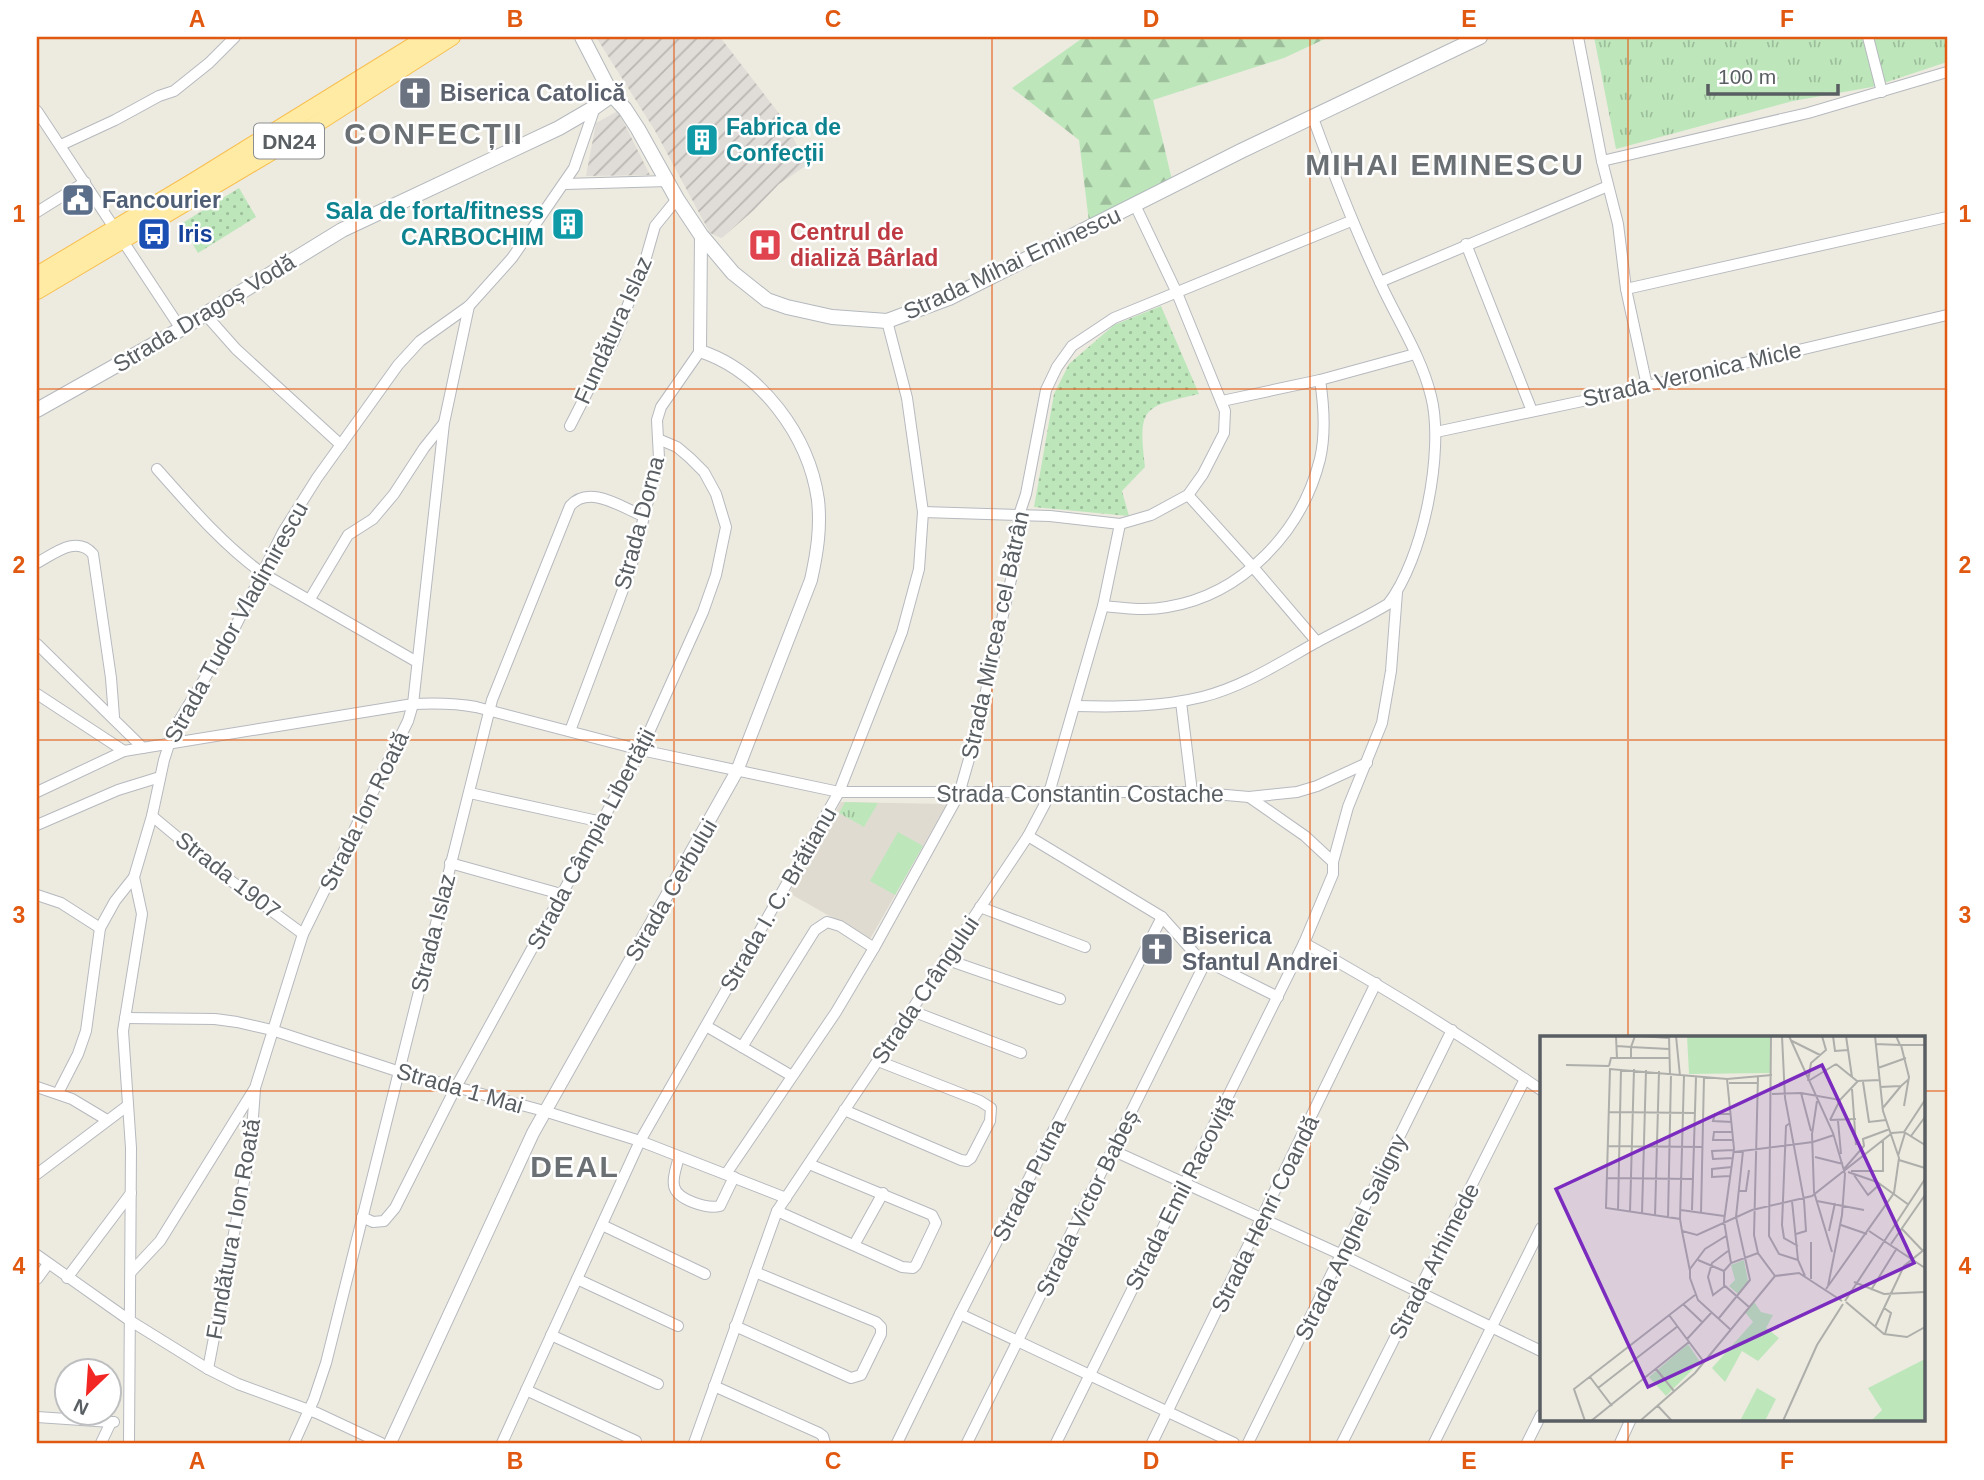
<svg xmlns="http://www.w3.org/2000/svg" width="1984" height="1480" font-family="Arial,sans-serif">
	<defs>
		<pattern id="industrial-furrows" width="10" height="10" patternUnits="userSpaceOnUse" patternTransform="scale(1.75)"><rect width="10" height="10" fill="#e0ddd8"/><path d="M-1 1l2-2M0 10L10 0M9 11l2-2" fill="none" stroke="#b9b6b3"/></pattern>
		<pattern id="grass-dots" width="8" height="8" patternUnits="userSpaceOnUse" patternTransform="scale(1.75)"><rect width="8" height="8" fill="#bde7bb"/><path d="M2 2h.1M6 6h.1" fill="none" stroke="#9dbe9b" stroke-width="1.8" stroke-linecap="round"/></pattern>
		<pattern id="forest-firs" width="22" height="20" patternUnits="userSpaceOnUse" patternTransform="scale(1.75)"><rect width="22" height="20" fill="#bde7bb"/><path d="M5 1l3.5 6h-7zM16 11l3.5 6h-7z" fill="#9dbe9b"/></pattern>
		<pattern id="park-tufts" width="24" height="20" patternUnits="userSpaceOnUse" patternTransform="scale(1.75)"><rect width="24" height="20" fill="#bde7bb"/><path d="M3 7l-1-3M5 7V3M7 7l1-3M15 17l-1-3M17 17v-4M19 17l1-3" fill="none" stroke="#9dbe9b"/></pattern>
	</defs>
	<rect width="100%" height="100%" fill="#edeae0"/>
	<g fill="url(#industrial-furrows)">
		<path d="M596,37H720L784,120L807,165L779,184L754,210L723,237L721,238L710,233L654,129Z"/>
		<path d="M618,111L650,175L586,176L596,123Z"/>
	</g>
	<path fill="#dfdbd1" d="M841,802L947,804L870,939L789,893Z"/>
	<g fill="url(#grass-dots)">
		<path d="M239,188L256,217L198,253L181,224Z"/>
		<path d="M1161,306L1199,394C1142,407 1138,407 1145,467L1122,491L1129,516L1034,507L1054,394L1069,364L1114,325Z"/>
	</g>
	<path fill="url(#forest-firs)" d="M1084,37H1329L1284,58L1153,100L1173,184L1089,222L1079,140L1012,88Z"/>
	<g fill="url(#park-tufts)">
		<path d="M1594,37H1945L1947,62L1872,87L1793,101L1616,149Z"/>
		<path d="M845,802L878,803L864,827L839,813Z"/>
	</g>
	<path fill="#bde7bb" d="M898,832L923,846L895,895L870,881Z"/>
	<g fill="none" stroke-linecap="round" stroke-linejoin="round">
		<defs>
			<g id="minor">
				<path d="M1578,37L1602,161L1618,224L1626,289L1647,386"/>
				<path d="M1868,37L1882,92"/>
				<path d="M37,111L181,329"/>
				<path d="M61,145L115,120L159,96L174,91L209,63L235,37"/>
				<path d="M1602,161L1808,113L1947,72"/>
				<path d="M565,184L668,181"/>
				<path d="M37,212L85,182"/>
				<path d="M1466,244L1532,411"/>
				<path d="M1380,282L1608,186"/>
				<path d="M1626,289L1947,217"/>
				<path d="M205,314L236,349L341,445"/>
				<path d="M1320,380L1415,354"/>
				<path d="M570,426L615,338L645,261L655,226L677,199"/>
				<path d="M1436,432L1592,399L1947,315"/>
				<path d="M157,469C190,506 222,544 262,573L417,662"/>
				<path d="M1188,495L1253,567L1317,642"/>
				<path d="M923,512L1050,516L1120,524L1151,515L1188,495L1203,474L1224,433L1225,411L1177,293L1135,205"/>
				<path d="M37,563C55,553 77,535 93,554L111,678L114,717"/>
				<path d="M310,599L348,535L373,519L394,494L424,448L444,423"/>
				<path d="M1103,606C1124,608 1146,611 1167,607C1242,595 1302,532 1320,459C1326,433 1324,406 1320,380L1222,401"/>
				<path d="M37,644L143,748"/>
				<path d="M37,694L124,751"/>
				<path d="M1181,702L1192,792"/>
				<path d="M1075,706C1117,707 1161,707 1202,697C1243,687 1281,662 1317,642C1341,629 1365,618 1388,604C1423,560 1445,450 1431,396C1421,355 1396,318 1379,280C1354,227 1333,173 1313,118"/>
				<path d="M570,731L630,571L659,458L657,420L661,407L700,351"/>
				<path d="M37,792L124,751L413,704C435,703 455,703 476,707L641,750L839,792H1192L1249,797L1305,836L1333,862V874L1304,943C1386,988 1464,1037 1541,1090"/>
				<path d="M470,793L602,822"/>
				<path d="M1249,797L1297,792L1317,786L1367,763"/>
				<path d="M152,816L223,875L303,934"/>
				<path d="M37,825L118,790L160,777"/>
				<path d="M1028,836L1162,917L1195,954L1206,961L1278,997"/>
				<path d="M1333,862L1348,807L1382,723L1391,671L1397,592"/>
				<path d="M450,863L561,894"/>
				<path d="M37,895L61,903L100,928"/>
				<path d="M980,907L1085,947"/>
				<path d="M945,959L1060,999"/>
				<path d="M912,1011L1021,1053"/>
				<path d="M125,1018L215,1019L237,1022L272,1030L397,1071L544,1111L640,1141L786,1198"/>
				<path d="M706,1026L792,1076"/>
				<path d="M742,1047L815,930L827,922L840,926L874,948"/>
				<path d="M37,1087L72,1099L107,1120"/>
				<path d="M58,1093L78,1054L86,1031L100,928L115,901L134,877"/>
				<path d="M844,1110L961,1160L967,1161L971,1158L990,1121L991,1108L980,1101L878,1061"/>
				<path d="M1114,1151L1342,1255L1541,1351"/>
				<path d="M679,1157C677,1165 672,1177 674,1186C677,1200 707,1209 720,1206L734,1177"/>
				<path d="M37,1174L127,1106"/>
				<path d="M726,1174L836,1012L874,948L959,794L977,731L1012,575L1019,515L1026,494L1046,390L1057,367L1072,346L1114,318L1351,221"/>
				<path d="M777,1211L902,1267L913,1268L916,1265L936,1223L932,1215L809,1164"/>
				<path d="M362,1217L373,1222L384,1221L395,1208L456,1087L641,750L703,612L716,575L726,527L716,494L704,472L690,458L677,447L658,439"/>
				<path d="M602,1225L705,1274"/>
				<path d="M854,1245L883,1193"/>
				<path d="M37,1255L129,1320L208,1369L238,1384L317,1413L381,1443"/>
				<path d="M131,1272L160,1241L255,1088L303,934L408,721L413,704L444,423L469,306"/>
				<path d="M67,1278L131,1193"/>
				<path d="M37,1279L48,1264"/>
				<path d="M577,1279L678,1326"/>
				<path d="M960,1314L1234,1443"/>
				<path d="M735,1326L851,1378L861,1375L881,1334V1327L876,1322L755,1272"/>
				<path d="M551,1335L658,1384"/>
				<path d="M208,1369L251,1145L255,1089"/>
				<path d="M714,1386L819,1433L823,1436L825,1443"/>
				<path d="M526,1390L636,1441"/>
				<path d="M37,1417L111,1422"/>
				<path d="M101,1443L111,1422H114"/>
				<path d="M129,1443L131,1148L123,1031L142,914L134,877L152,816L164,760L174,729L231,635L283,532L317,478L398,365L420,341L469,306L512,258L574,168L595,107"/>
				<path d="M294,1443L314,1399L326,1363L492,700L570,506C589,484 621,507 643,516"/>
				<path d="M502,1443L640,1141L839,792L902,632L919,569L923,512L907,398L887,321"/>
				<path d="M694,1443L777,1211L1028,836L1047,800L1103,606L1120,524"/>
				<path d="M897,1443L960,1314L1162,917"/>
				<path d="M967,1443L1206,961"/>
				<path d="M1056,1443L1304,943"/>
				<path d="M1152,1443L1376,983"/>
				<path d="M1248,1443L1452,1030"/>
				<path d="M1342,1443L1525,1079"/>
				<path d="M1434,1443L1541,1228"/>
				<path d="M1527,1443L1541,1415"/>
				<path d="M1620,1443L1631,1419"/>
			</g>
			<path id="tertiary" d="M390,1443L533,1133L737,771L811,580C817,553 821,528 818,500C809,436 761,371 700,351L701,235"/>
			<g id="secondary">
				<path d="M582,37L612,95L625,109L638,129L677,199L701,235L733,273L767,300L787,307L832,317L887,321L949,298L1241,151L1480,37"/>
				<path d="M37,410L181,329L342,230L559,128L595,107L612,95"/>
			</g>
			<g id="primary">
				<path d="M37,275L194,181L427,37"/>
				<path d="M37,291L288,142L452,37"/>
			</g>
		</defs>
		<use href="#minor" stroke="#b6b9be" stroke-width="12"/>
		<use href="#tertiary" stroke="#b6b9be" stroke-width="14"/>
		<use href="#secondary" stroke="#b4b9be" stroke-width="16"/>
		<use href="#primary" stroke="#f8bf4e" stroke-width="18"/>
		<use href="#minor" stroke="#fff" stroke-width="10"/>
		<use href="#tertiary" stroke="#fff" stroke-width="12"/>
		<use href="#secondary" stroke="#fff" stroke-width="14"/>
		<use href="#primary" stroke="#ffeba4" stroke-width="16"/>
	</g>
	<path fill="none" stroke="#e15910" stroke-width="2" stroke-opacity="0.55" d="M356,37V1443M674,37V1443M992,37V1443M1310,37V1443M1628,37V1037M37,389H1947M37,740H1947M37,1091H1541M1923,1091H1947M1628,1419V1443"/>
	<defs>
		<symbol id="church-square" viewBox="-11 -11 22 22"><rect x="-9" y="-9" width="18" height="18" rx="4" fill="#6b7280" stroke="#fff"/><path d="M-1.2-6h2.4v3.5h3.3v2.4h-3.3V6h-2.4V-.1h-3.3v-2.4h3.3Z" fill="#fff"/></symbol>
		<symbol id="building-square" viewBox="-11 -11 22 22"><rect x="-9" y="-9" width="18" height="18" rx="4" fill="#0f9aa8" stroke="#fff"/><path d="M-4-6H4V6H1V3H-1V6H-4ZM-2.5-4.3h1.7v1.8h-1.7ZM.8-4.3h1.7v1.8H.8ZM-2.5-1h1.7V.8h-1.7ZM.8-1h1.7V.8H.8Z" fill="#fff"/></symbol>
		<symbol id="civic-square" viewBox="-11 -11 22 22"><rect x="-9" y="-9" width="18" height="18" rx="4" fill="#5c6f8a" stroke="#fff"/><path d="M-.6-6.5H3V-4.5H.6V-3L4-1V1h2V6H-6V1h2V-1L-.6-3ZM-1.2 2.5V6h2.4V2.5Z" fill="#fff"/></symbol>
		<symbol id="bus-square" viewBox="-11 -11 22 22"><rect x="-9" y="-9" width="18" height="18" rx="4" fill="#1a4fb4" stroke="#fff"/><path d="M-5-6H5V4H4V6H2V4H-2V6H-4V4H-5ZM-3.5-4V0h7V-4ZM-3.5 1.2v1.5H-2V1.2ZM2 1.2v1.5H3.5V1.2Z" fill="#fff"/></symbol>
		<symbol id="hospital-square" viewBox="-11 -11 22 22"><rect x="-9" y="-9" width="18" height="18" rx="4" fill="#e0444e" stroke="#fff"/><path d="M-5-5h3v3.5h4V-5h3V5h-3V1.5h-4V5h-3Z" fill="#fff"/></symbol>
	</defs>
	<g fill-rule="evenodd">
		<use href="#church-square" x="396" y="74" width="38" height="38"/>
		<use href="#building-square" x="683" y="121" width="38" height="38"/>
		<use href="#civic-square" x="59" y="181" width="38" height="38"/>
		<use href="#building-square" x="549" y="205" width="38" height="38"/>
		<use href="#bus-square" x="135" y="215" width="38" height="38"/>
		<use href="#hospital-square" x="746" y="226" width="38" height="38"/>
		<use href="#church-square" x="1138" y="930" width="38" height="38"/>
	</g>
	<g text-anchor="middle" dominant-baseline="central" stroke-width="5" stroke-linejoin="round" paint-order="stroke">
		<rect fill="#fff" stroke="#8b8e91" stroke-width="2" x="254" y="123.5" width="70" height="35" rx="5"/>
		<g font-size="21" font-weight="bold" fill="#595e62">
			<text x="289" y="141">DN24</text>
		</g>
		<g font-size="23" font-weight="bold" fill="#5b616d" stroke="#fff" text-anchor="start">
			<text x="440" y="93">Biserica Catolică</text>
			<text x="1182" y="936">Biserica<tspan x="1182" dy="26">Sfantul Andrei</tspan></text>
		</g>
		<g font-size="23" font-weight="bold" fill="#0d838f" stroke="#fff" text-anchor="start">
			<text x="726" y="127">Fabrica de<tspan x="726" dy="26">Confecții</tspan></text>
			<text x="544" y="211" text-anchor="end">Sala de forta/fitness<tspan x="544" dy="26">CARBOCHIM</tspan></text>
		</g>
		<g font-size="23" font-weight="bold" fill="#4e5e75" stroke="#fff" text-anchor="start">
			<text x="102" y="200">Fancourier</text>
		</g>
		<g font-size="23" font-weight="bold" fill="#be3a42" stroke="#fff" text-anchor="start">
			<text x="790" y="232">Centrul de<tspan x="790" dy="26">dializă Bârlad</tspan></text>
		</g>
		<g font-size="23" font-weight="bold" fill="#164399" stroke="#fff" text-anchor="start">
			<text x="178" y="234">Iris</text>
		</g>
		<g font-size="23" fill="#595e62" stroke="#fff">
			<text transform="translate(1012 263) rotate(-25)">Strada Mihai Eminescu</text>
			<text transform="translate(204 313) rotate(-31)">Strada Dragoș Vodă</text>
			<text transform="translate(613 330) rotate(-66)">Fundătura Islaz</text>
			<text transform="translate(1692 374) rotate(-13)">Strada Veronica Micle</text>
			<text transform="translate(639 523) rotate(-75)">Strada Dorna</text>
			<text transform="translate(236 622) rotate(-61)">Strada Tudor Vladimirescu</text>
			<text transform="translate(995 635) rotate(-78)">Strada Mircea cel Bătrân</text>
			<text x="1080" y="794">Strada Constantin Costache</text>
			<text transform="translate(364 811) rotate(-64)">Strada Ion Roată</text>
			<text transform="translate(591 839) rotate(-62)">Strada Câmpia Libertății</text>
			<text transform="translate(228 875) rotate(38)">Strada 1907</text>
			<text transform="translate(671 890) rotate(-60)">Strada Cerbului</text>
			<text transform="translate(778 899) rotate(-60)">Strada I. C. Brătianu</text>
			<text transform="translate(433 933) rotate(-76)">Strada Islaz</text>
			<text transform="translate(925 990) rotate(-56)">Strada Crângului</text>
			<text transform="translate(460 1088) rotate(16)">Strada 1 Mai</text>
			<text transform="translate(1029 1180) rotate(-63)">Strada Putna</text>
			<text transform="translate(1180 1193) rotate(-63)">Strada Emil Racoviță</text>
			<text transform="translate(1087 1203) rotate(-64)">Strada Victor Babeș</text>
			<text transform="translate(1265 1214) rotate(-64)">Strada Henri Coandă</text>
			<text transform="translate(233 1229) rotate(-80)">Fundătura I Ion Roată</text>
			<text transform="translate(1351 1237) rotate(-64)">Strada Anghel Saligny</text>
			<text transform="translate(1434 1261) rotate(-63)">Strada Arhimede</text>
		</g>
		<g font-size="30" font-weight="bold" letter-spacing="2" fill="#6a7074" stroke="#fff">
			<text x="434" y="133">CONFECȚII</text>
			<text x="1445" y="164">MIHAI EMINESCU</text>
			<text x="575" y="1166">DEAL</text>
		</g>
	</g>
	<g transform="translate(1540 1036)">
		<rect width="385" height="385" fill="#edeae0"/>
		<path d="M204,224L208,245L199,259L189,250L195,244L191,229ZM217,352L236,363L225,385H200Z" fill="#bde7bb"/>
		<path d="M214,266L221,276L233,279L226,292L239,302L218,325L202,315L185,346L172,332L213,286L205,276Z" fill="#bde7bb"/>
		<path d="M385,323V385H331L342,374L328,352Z" fill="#bde7bb"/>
		<path d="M147,0H231L230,37L149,38Z" fill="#bde7bb"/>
		<path d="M148,308L160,326L126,360L109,341Z" fill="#bde7bb"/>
		<path fill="none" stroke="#aeaeaa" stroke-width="2" d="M76,0L77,23M100,0L129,2M129,0L130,38M136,0L140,40M231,0L229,200L239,218L258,224M242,0L245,62L264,164L266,195L256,198M249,0L293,97L305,138L302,179L288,250M293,0L295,15L308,14M306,0L312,41M356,0L360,9H385M250,4L280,19M336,8L360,9M361,9L369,41L364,70M77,10L91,11L95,0M91,23V11L129,13M296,28L317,45L340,44M26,29L69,30M69,30L71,22H129M338,32L366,22M232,39L187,43L70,33L66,172L140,183L142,195L157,199L212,174L272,160L352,97L364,96L385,109M218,40L214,199L218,217L235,240M187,43L194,113L184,185L191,227M270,44L296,28M268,45L271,27L286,14L282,0M323,46L329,86L346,84M189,47H217M340,51L361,50L369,43M312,53L316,109M261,57L271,95M232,58L261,57L300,64L318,45M277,65L272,98L274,156L292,216M342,73L361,50M68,76L155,77M191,78H175L173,85L192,86M290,84L316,83M290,84L300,64M298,85L301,118M250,87L246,90L242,189L244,202L258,210M193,96H174L173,104H194M364,96L385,64M371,100L385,81M68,110L163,111M194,116L273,106L294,99M358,120L365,97M275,121L303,128M193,122L173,123L172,115L194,114M359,124L385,132M304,133L324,110L323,103L350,93M311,135H343V104M308,136L337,146L369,169M314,139L328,159L340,148M190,140L172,141V133L192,131M67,142L153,143M198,155H206L209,134M252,165L258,224L265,240M277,165L324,174M78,174L81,33M141,174L184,180M152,174L156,41M90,176L94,33M161,177L164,41M102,178L106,34M115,180L119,35M128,182L131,38M140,183L144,40M301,189L327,198M362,193L383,215M142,195L150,235M289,195L295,167M329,195L385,232M186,200L165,213L150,233V242L158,264L191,294M351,208L385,159M158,224L184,235M271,243V206M314,246L344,258L385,256M185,250L173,259L168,241L172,227L188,215M286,253L354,157L359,122L343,75L335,0M331,254L357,212M305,265L385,143M306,266L344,298L367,301L385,291M143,268L162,286M209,271L184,249V235L191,227L218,217M344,272L351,277L345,298M129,279L164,326M179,282L210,244L196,181L203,115M335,291L364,230L385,213M147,303L172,276M116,333L134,355M50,341L72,370M58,352L138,290M117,369L132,385M45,385L34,353L155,259M51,385L149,306M100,385L155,337L235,240L259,237L302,265M243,385L277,309L303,268"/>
		<path fill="#7b2cbf" fill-opacity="0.15" stroke="#7b2cbf" stroke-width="3.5" d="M282,29L374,227L108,351L16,153Z"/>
		<rect width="385" height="385" fill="none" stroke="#595e62" stroke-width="3.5"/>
	</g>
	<rect width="1984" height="1480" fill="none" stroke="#ffffff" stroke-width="77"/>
	<g transform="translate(88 1392) rotate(205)"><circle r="33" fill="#ffffff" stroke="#bdbfc0" stroke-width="2"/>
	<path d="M0-5L12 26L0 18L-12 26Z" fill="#f22622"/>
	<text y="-10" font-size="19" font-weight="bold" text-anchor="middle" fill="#595e62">N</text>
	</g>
	<path d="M1708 84v10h130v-10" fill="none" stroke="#595e62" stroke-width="3.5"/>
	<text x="1718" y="84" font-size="21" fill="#595e62" stroke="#ffffff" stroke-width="5" paint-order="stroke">100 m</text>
	<rect x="38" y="38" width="1908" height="1404" fill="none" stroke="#e15910" stroke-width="2.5"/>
	<g font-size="23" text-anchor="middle" font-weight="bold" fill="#e15910">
		<text x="197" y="27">A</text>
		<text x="515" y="27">B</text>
		<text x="833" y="27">C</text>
		<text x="1151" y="27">D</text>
		<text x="1469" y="27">E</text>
		<text x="1787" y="27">F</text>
		<text x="19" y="222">1</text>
		<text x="1965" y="222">1</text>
		<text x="19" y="573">2</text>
		<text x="1965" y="573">2</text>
		<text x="19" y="923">3</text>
		<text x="1965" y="923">3</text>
		<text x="19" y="1274">4</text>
		<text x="1965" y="1274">4</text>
		<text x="197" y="1469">A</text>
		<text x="515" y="1469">B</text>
		<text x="833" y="1469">C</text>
		<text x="1151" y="1469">D</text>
		<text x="1469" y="1469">E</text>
		<text x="1787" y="1469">F</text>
	</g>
</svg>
